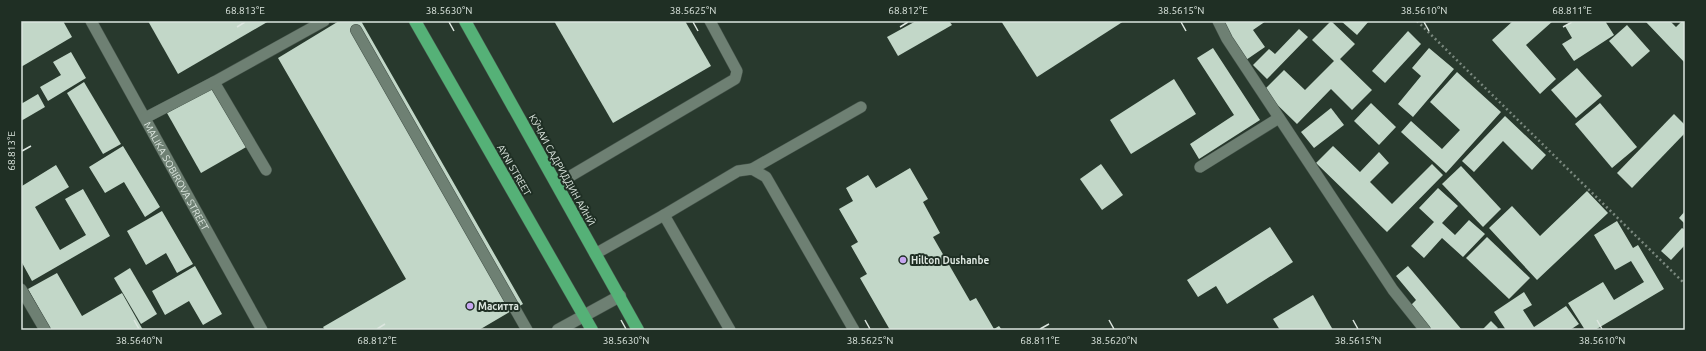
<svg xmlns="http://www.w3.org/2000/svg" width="1706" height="351" font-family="Ubuntu,sans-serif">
	<rect width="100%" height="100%" fill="#28392d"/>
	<g fill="#c2d7c8">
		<path d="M21,21H63L72,37L21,67Z"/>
		<path d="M148,21H269L178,74Z"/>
		<path d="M339,21H361L523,304L479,330H325L323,327L406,279L278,58Z"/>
		<path d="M554,21H685L711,66L613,123Z"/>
		<path d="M916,21H949L952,25L898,56L887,37Z"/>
		<path d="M1001,21H1124L1037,77Z"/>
		<path d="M1223,21H1266L1253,30L1265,47L1246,60L1220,23Z"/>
		<path d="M1331,21L1355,44L1340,59L1372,90L1352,110L1331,89L1297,124L1263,91L1284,70L1305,90L1334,61L1312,40Z"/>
		<path d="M1341,21H1369L1357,35Z"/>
		<path d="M1513,21H1553L1526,45L1556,79L1540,94L1492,40Z"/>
		<path d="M1573,21H1605L1614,35L1574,61L1562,44L1572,38L1565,26Z"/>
		<path d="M1647,21H1670L1676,27L1682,21H1685V63L1646,22Z"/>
		<path d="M1627,25L1650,51L1632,67L1609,41Z"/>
		<path d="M1299,29L1308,37L1267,79L1253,65L1269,49L1275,54Z"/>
		<path d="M1408,31L1421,44L1385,83L1372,71Z"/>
		<path d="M1213,48L1260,120L1199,159L1190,144L1234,115L1197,58Z"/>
		<path d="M1429,48L1454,69L1413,117L1398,104L1421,76L1412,68Z"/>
		<path d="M71,52L86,78L48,101L40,87L61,75L53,62Z"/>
		<path d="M1577,68L1602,96L1576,118L1551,90Z"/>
		<path d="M1457,72L1501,112L1446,173L1401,132L1411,121L1442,149L1460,130L1430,102Z"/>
		<path d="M1174,79L1196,114L1131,154L1110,120Z"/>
		<path d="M84,82L121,144L103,154L67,93Z"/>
		<path d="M213,86L248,146L201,173L167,113Z"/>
		<path d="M38,94L45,107L21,121V104Z"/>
		<path d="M1371,103L1396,127L1379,145L1354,121Z"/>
		<path d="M1600,103L1637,147L1612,168L1575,124Z"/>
		<path d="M1331,108L1344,125L1314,148L1301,132Z"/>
		<path d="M1674,114L1685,125V133L1632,188L1617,173Z"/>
		<path d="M1505,116L1546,155L1532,170L1503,141L1474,172L1462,161Z"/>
		<path d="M123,146L160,207L145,217L124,182L105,193L89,167Z"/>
		<path d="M1333,146L1360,172L1379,152L1389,163L1370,182L1392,204L1432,164L1443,175L1387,232L1316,163Z"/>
		<path d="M1101,164L1123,195L1102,210L1080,179Z"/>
		<path d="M56,165L69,187L35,207L60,250L86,235L65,199L83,189L110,236L32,281L21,261V184L22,186Z"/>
		<path d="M1461,166L1501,209L1483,227L1442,184Z"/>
		<path d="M910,168L928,199L923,202L940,233L933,237L970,301L976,298L994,329L999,326L1002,330H890L860,278L867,274L851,246L858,242L839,209L853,201L846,188L868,175L876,188Z"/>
		<path d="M1438,188L1458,206L1442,223L1455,235L1469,220L1485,234L1463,257L1442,238L1424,258L1411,246L1434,222L1419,208Z"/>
		<path d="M1587,191L1608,213L1537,280L1489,228L1512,206L1540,236Z"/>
		<path d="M162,211L193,264L177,273L166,253L146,265L127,231Z"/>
		<path d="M1685,211V224L1679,218Z"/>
		<path d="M1617,221L1633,248L1638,245L1664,289L1595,330H1585L1568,303L1603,282L1614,300L1644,282L1631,261L1615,270L1594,235Z"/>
		<path d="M1270,227L1293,262L1227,304L1216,286L1198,297L1187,280Z"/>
		<path d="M1682,228L1685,230V245L1671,260L1661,251Z"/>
		<path d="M1487,237L1530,278L1509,299L1466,258Z"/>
		<path d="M195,266L222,314L203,325L189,301L165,315L152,291Z"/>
		<path d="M1408,266L1462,330H1432L1411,305L1416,300L1396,276Z"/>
		<path d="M130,268L157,314L141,324L114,278Z"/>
		<path d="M57,273L82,316L122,293L143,330H51L28,289Z"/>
		<path d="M1524,292L1532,305L1523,310L1534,327L1566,306L1579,324L1570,330H1506L1494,312Z"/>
		<path d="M1313,295L1333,330H1280L1273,319Z"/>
		<path d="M1491,321L1498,328L1496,330H1482Z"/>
	</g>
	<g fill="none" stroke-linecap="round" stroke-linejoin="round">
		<defs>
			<g id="lane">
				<path id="s1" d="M91,21L262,330"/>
				<path d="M1218,21L1227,39L1393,290L1425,330"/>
				<path d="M356,30L527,330"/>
				<path d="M214,82L266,170"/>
				<path d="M145,118L214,82L324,21"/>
				<path d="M1200,167L1279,118"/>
				<path d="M752,169L861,107"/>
				<path d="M557,184L735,79L737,71L710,21"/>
				<path d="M664,215L730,330"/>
				<path d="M595,254L664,215L738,171L752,169L766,177L854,330"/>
				<path d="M21,289L45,330"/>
			</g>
			<path id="street" d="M558,330L620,296"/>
			<g id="highway">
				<path d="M415,21L592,330"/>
				<path d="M465,21L638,330"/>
			</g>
		</defs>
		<use href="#lane" stroke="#45534a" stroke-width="12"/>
		<use href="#street" stroke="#45534a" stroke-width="13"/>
		<use href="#highway" stroke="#45534a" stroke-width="13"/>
		<path stroke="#7b897f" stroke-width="2.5" stroke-dasharray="2 3" stroke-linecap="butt" d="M1417,21L1685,284"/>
		<use href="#lane" stroke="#6e8073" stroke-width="11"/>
		<use href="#street" stroke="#6e8073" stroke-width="12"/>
		<use href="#highway" stroke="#55b177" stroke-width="12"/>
	</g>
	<path fill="none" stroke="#dce6df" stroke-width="1.5" d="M449,22L454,31M693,22L698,31M1181,22L1186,31M1424,22L1429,31M237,27L245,22M900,27L908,22M1563,27L1572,22M22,151L31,146M134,320L139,329M621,320L626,329M865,320L870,329M1109,320L1114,329M1353,320L1358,329M1597,320L1602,329M377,329L385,324M1040,329L1049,324"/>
	<g fill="#c6a6f0" stroke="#1f2f24" stroke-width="1.5">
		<circle cx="903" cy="260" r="4"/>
		<circle cx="470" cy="306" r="4"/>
	</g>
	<g text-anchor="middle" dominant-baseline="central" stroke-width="4" stroke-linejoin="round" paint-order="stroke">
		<g font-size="10" fill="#dce6df" stroke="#1f2f24">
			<text transform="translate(514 170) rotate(60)">AYNI STREET</text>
			<text transform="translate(562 170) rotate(61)">КӮЧАИ САДРИДДИН АЙНӢ</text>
			<text stroke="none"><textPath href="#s1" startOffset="177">MALIKA SOBIROVA STREET</textPath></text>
		</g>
		<g font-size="10" font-weight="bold" fill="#dce6df" stroke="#1f2f24" text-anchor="start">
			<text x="911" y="260">Hilton Dushanbe</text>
			<text x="478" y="306">Маситта</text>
		</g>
	</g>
	<rect width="1706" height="351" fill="none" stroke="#1f2f24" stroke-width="44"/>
	<rect x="22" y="22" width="1662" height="307" fill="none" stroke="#dce6df" stroke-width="1.5"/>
	<g font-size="10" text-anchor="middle" fill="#dce6df">
		<text x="245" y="14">68.813°E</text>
		<text x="449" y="14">38.5630°N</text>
		<text x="693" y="14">38.5625°N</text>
		<text x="908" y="14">68.812°E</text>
		<text x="1181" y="14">38.5615°N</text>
		<text x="1424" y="14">38.5610°N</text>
		<text x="1572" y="14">68.811°E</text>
		<text transform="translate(11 151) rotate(-90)" y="4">68.813°E</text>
		<text x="139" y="344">38.5640°N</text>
		<text x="377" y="344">68.812°E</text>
		<text x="626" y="344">38.5630°N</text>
		<text x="870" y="344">38.5625°N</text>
		<text x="1040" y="344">68.811°E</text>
		<text x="1114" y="344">38.5620°N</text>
		<text x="1358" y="344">38.5615°N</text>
		<text x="1602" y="344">38.5610°N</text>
	</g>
</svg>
